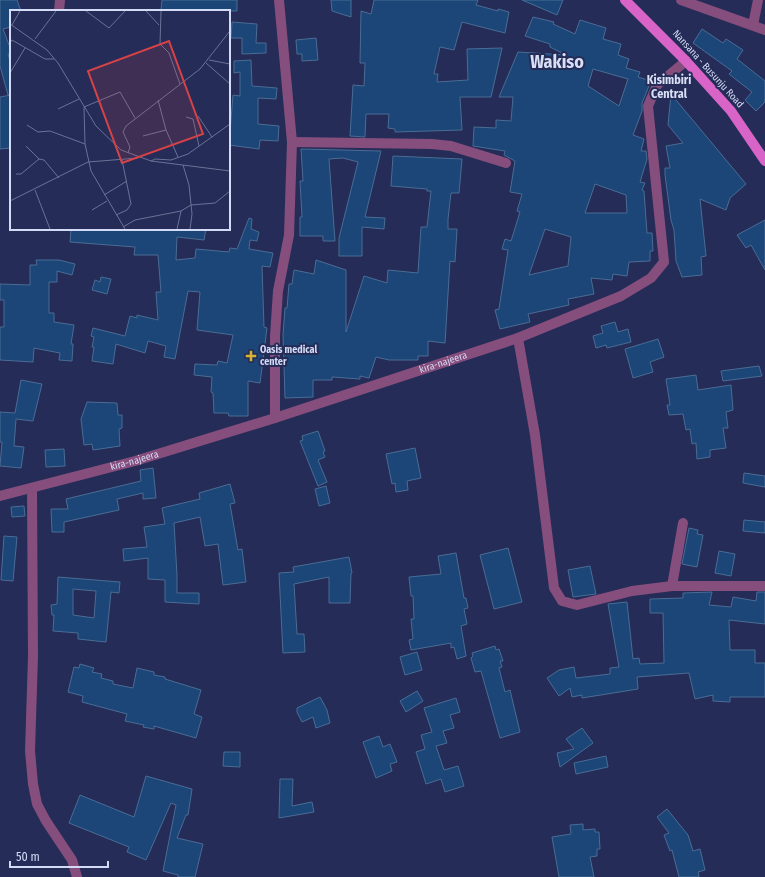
<svg xmlns="http://www.w3.org/2000/svg" width="765" height="877" font-family="'Fira Sans Condensed',sans-serif">
	<rect width="100%" height="100%" fill="#252c57"/>
	<g fill="#1b4677" stroke="#4a6c95" fill-rule="evenodd">
		<path d="M0,0H17L21,11H11V27L3,29L11,50V53L8,54L11,65V94L8,95L0,66Z"/>
		<path d="M162,0H237V11L161,10Z"/>
		<path d="M331,0H351V17L332,11Z"/>
		<path d="M374,0H478L476,5L498,11V9L509,12L505,33L462,22L454,50L440,47L434,74H438L437,82L468,80L467,49L502,48L491,97H460L462,130L395,132V129L388,128L389,114H366L365,137L350,136L353,85L364,86L365,63H360L361,11L371,14Z"/>
		<path d="M522,0H563L557,15Z"/>
		<path d="M533,17L554,22L553,24L575,34L580,20L606,28L603,39L621,44L618,55L629,59L626,68L640,72L638,77L651,81L642,103V111L633,135L644,139L641,151H646L647,159L640,182L645,183L642,190L644,191L647,233H652L653,251H650V261L629,262L627,276L613,274L612,280L591,278L594,294L568,299L569,305L528,314L530,322L500,329L495,310L499,309L508,250L502,249L505,239L511,241L520,212L517,211L522,194L510,192L515,161L504,155L505,151L473,146L474,127L496,128V120L511,121L513,97H499L518,52L566,55L550,47V44L525,36ZM593,69L628,79L619,106L588,86ZM595,184L626,195L627,213H585ZM545,229L571,237L568,266L529,275Z"/>
		<path d="M232,22L257,24L256,43H266V53L242,54V38H231Z"/>
		<path d="M702,29L723,43L726,39L743,50L737,59L765,81V102L756,111L745,100L752,92L729,74L732,71L693,43Z"/>
		<path d="M316,38L318,60L302,61V54H297L296,40Z"/>
		<path d="M251,60L252,86L277,88L276,99L258,98V124L279,126L278,141L260,140L259,149L229,145L233,95L240,96V72L234,73V61Z"/>
		<path d="M671,94L746,184L730,198L726,210L700,199L706,256L701,257L702,275L682,277L676,261L674,230L671,220L665,175V168H670L666,146L683,143L668,125Z"/>
		<path d="M11,95V148L0,149V97Z"/>
		<path d="M301,149L381,151L365,217L385,218L384,229L362,227V256H339V238L358,162L343,158L329,159L335,241H323V236H300V217H302L300,181H303Z"/>
		<path d="M393,156L462,159L459,193H451L448,219V229H457L455,262L450,261L445,343L428,341V356H418V360H389L376,357L369,378L360,376V379L332,377V380H313V397L285,398L283,335L285,308H287L289,284H292L294,270L314,274L316,260L346,270V332L364,276L387,283L388,270L418,273L421,227H427L431,191H427V189L391,186Z"/>
		<path d="M249,218L252,219L251,229L259,232L257,241L250,240L249,249L273,253L270,267L262,266L264,327L267,328L260,383L248,381V416H229L228,413H214L213,393L211,392L212,377L194,375L195,364L217,365L218,361L227,363L233,335L197,330L200,292L188,291L175,359L164,357L166,346L148,341L145,353L116,344L113,364L92,361L94,347H92L94,337L91,336L93,328L125,336L130,316L137,318V315L158,320L156,292H161L158,255H134L135,247L70,242L71,229H206L204,240L177,237L176,260L195,258L196,249L229,252L230,248L237,249Z"/>
		<path d="M765,220V270L751,245L746,248L737,235Z"/>
		<path d="M36,260H59L75,264L72,275L57,271V282H49V313H54V322L74,325L71,344H73L72,361L59,360L60,353L34,348L33,362L0,360V327H4V300H0V284L30,285V265H37Z"/>
		<path d="M101,277L111,279L107,294L92,290L95,280L100,282Z"/>
		<path d="M615,322L618,332L628,329L631,342L607,348L606,345L596,348L593,336L603,333L601,326Z"/>
		<path d="M658,339L664,357L650,362L653,372L633,378L625,349Z"/>
		<path d="M759,366L762,376L723,381L721,371Z"/>
		<path d="M696,375L698,390L731,385L733,410L726,412L728,428H723L726,448L710,450V457L697,459L696,443L692,444L690,429L686,430L683,414L669,415L667,405H670L666,379Z"/>
		<path d="M21,380L42,384L33,421L16,419L14,446L24,447L21,468L0,466L2,442H0V412L15,413Z"/>
		<path d="M87,402L117,403L118,415H122V428L119,429L120,446L93,450L92,444L84,445L81,419Z"/>
		<path d="M318,431L325,451L323,452L325,457L318,460L327,482L318,486L300,441L303,440L302,436Z"/>
		<path d="M415,448L421,478L407,481L408,490L396,492L395,483L392,484L386,454Z"/>
		<path d="M64,449L65,466L46,467L45,450Z"/>
		<path d="M153,468L156,498L143,499V493L117,499L119,510L64,522V532H52L51,509H68L66,499L141,481L140,470Z"/>
		<path d="M744,473L765,476V487L743,483Z"/>
		<path d="M230,484L235,503L230,504L238,550L242,549L246,582L223,585L218,544L205,546L200,517L174,523L177,575V593H199V604L165,602V580L148,579V558L124,561L123,549L147,547L144,527L165,524L162,508L200,499L199,493Z"/>
		<path d="M326,486L330,503L319,506L315,489Z"/>
		<path d="M24,506L25,516L12,517L11,507Z"/>
		<path d="M744,520L765,522V533L743,531Z"/>
		<path d="M689,528L698,530L697,534L703,535L697,567L682,564Z"/>
		<path d="M4,536L17,537L13,581L1,580Z"/>
		<path d="M508,548L522,602L494,609L480,555Z"/>
		<path d="M719,551L735,554L731,576L715,573Z"/>
		<path d="M456,553L464,598H466L468,608L464,609L467,624L461,626L466,656L457,659L454,647L451,648V643L411,650L409,640L413,639L411,619H414L413,596H411L409,577L441,574L438,556Z"/>
		<path d="M349,557L352,573H351L350,603H329V577L294,584L297,634H304L305,652L283,653L279,573L294,572L293,567Z"/>
		<path d="M590,566L596,594L573,597L568,570Z"/>
		<path d="M58,577L120,582L119,593L111,592L106,642L78,639V633L53,631L54,615H52L51,605L57,604ZM73,589L96,591L94,618L73,615Z"/>
		<path d="M712,592L709,605L731,607L733,597L756,601L757,592H765V624L729,620L730,650H755V663H765V697H730V702L713,701V695L695,699L689,673L637,677L638,689L582,698V695L572,697L570,688L559,696L547,678L559,670L574,667L576,678L610,674V668L619,667L608,604L627,602L633,659L639,658L640,664L664,663L663,613H650V599L683,598V593Z"/>
		<path d="M495,646L496,650L499,649L503,661H500L502,667L499,668L505,692L510,690L520,732L500,738L481,671L475,672L471,658L473,656L472,653Z"/>
		<path d="M417,652L422,670L405,675L400,657Z"/>
		<path d="M80,664L94,668L92,672L102,674L101,678L113,681V684L133,688L137,668L154,672V675L165,677V679L201,690L194,714L202,717L196,738L154,726V729L143,727L144,725L125,721L127,714L82,702L83,696L68,692L74,667L79,668Z"/>
		<path d="M417,691L423,701L406,712L400,701Z"/>
		<path d="M320,697L327,710L330,723L316,728L313,717L302,722L297,712V708Z"/>
		<path d="M456,698L460,712L450,715L454,728L443,731L447,743L436,746L444,770L458,766L464,786L445,792L441,779L426,784L416,752L425,749L421,735L432,732L424,708Z"/>
		<path d="M582,728L593,743L560,767L557,753L574,749L566,739Z"/>
		<path d="M379,736L383,747L390,744L397,762L390,764L392,771L376,778L363,742Z"/>
		<path d="M224,752H240V767L223,766Z"/>
		<path d="M606,756L608,767L576,774L574,763Z"/>
		<path d="M146,776L192,789L188,815H186L177,838L203,844L195,877H178V875L163,871L176,805L171,803L146,860L127,852L129,847L69,823L80,795L134,817Z"/>
		<path d="M280,779H293L292,806L312,802L314,812L279,818Z"/>
		<path d="M667,809L688,835L693,851L700,849L705,870L698,872L699,877H679L672,850L670,851L664,835L669,833L657,817Z"/>
		<path d="M583,824V830L595,829V832H599L600,849H597V856L590,857L594,877H559L552,837L571,834L570,825Z"/>
	</g>
	<g fill="none" stroke-linecap="round" stroke-linejoin="round">
		<g stroke="#864e7c" stroke-width="10">
			<path d="M59,11L60,0"/>
			<path d="M753,25L758,0"/>
			<path d="M292,142L432,144L451,146L506,163"/>
			<path d="M518,338L535,435L554,588L562,601L577,605L632,591L672,586H765"/>
			<path d="M275,418V336L278,291L289,235L292,142L279,0"/>
			<path d="M32,489L33,656L30,751L33,784L37,804L46,821L72,860L77,877"/>
			<path d="M672,586L683,523"/>
		</g>
		<g stroke="#864e7c" stroke-width="10">
			<path d="M681,0L765,30"/>
			<path id="s1" d="M0,496L135,461L275,418L518,338L621,296L651,278L664,262L648,106L657,85L686,61"/>
		</g>
		<path stroke="#d964c7" stroke-width="10" d="M625,0L686,61L731,111L765,161"/>
	</g>
	<path fill="#d6b534" stroke="#252c57" stroke-width="1.5" d="M249 350h4v4h4v4h-4v4h-4v-4h-4v-4h4z"/>
	<g text-anchor="middle" dominant-baseline="central" stroke-width="4" stroke-linejoin="round" paint-order="stroke">
		<g font-size="10" fill="#d4dbf7" stroke="#252c57">
			<text transform="translate(708 69) rotate(48)">Nansana - Busunju Road</text>
			<text stroke="none"><textPath href="#s1" startOffset="463">kira-najeera</textPath></text>
			<text stroke="none"><textPath href="#s1" startOffset="139">kira-najeera</textPath></text>
		</g>
		<g font-size="10" font-weight="bold" fill="#d4dbf7" stroke="#252c57" text-anchor="start">
			<text x="260" y="350">Oasis medical<tspan x="260" dy="12">center</tspan></text>
		</g>
		<g font-size="12" font-weight="bold" fill="#d9dff5" stroke="#252c57">
			<text x="669" y="80">Kisimbiri<tspan x="669" dy="14">Central</tspan></text>
		</g>
		<g font-size="18" font-weight="bold" fill="#d9dff5" stroke="#252c57">
			<text x="557" y="62">Wakiso</text>
		</g>
	</g>
	<g transform="translate(10 10)">
		<rect width="220" height="220" fill="#252c57"/>
		<path fill="none" stroke="#6b7297" stroke-width="1" d="M76,1L99,18L115,1M136,1L149,15M151,1L150,34L159,43L170,74M0,14L37,40L48,53L86,116L111,140L141,151L220,161M2,15L10,1M25,29L46,1M0,33L2,30L35,49H44M199,50L220,54M196,53L220,74M0,63L15,38M148,90L156,120L168,147M48,99L69,89M188,106L202,127M176,107L183,109L189,136M17,115L28,122L40,121L75,134M133,126L156,120M16,136L29,149M118,143L120,137L113,122L116,116L190,59L220,21M141,151L145,149L161,150L178,144L220,114M173,155L179,175L182,204L180,219M6,164H11L29,149L34,150L49,168M25,180L40,219M94,185L117,171M0,191L78,152L128,148M82,200L97,191M106,205L117,200L121,194L112,150M113,217L125,210L171,201L181,195L205,193L220,181M115,219L81,161L75,134L74,97L110,82L125,108M167,219L171,201"/>
		<path fill="#d64347" fill-opacity="0.15" stroke="#d64347" stroke-width="2" d="M159,31L193,124L112,153L78,61Z"/>
		<rect width="220" height="220" fill="none" stroke="#d4dbf7" stroke-width="2"/>
	</g>
	<path d="M10 861v6h98v-6" fill="none" stroke="#d4dbf7" stroke-width="2"/>
	<text x="16" y="861" font-size="12" fill="#d4dbf7" stroke="#252c57" stroke-width="3" paint-order="stroke">50 m</text>
</svg>
